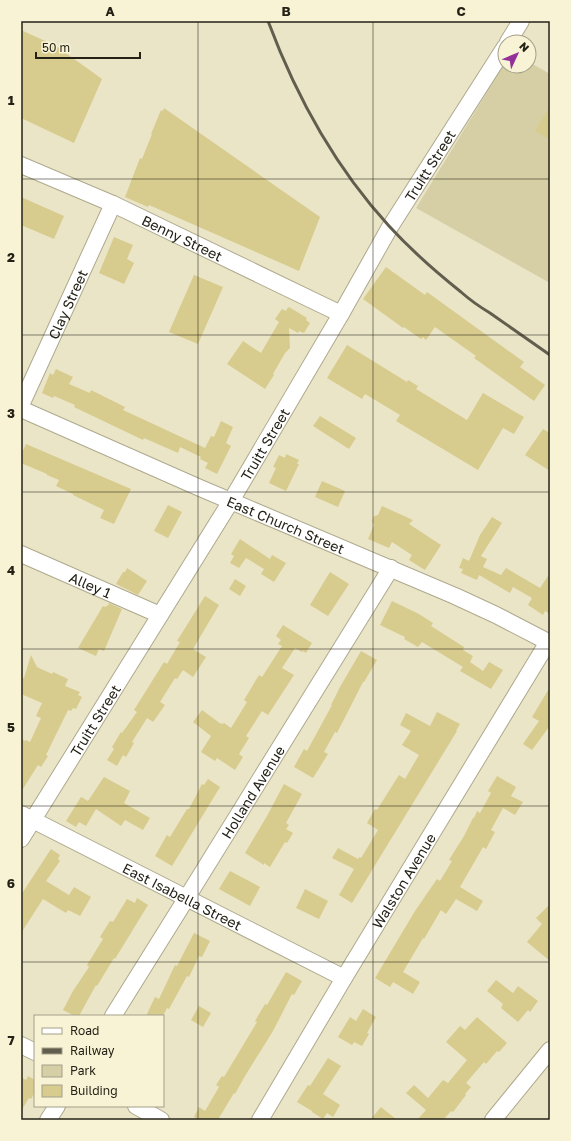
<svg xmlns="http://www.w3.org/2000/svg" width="571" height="1141" font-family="'Golos Text',sans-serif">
	<rect width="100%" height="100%" fill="#ebe5c8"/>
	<path fill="#d6cfa5" d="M529,62L550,74V283L416,208L505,63V66H529Z"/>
	<g fill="#d7cb8d">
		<path d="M21,30L56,46L102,79L74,143L21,118Z"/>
		<path d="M550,106V140L535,131Z"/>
		<path d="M164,108L320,217L299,271L149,205L148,207L125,197L140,158L142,159L152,134H151L161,110L163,111Z"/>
		<path d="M21,197L64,216L54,239L21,225Z"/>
		<path d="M114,237L133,245L127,259L134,263L124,284L99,273Z"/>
		<path d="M386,267L425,295L427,292L524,362L520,367L545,385L534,401L474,358L476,356L435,327L426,340L423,337L421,339L404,327L403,328L363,299Z"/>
		<path d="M194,275L223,287L198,344L169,332Z"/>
		<path d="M288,307L289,308V307L307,318L306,320L310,323L304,333L299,331L298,333L289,328L290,348L285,353L273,374L274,375L265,389L227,364L243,341L261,353L279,322L275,319L282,309L286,311Z"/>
		<path d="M347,345L407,382L408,380L418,386L416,389L467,420L483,393L524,417L514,434L503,428L478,470L396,421L400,415L365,394L362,399L327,378Z"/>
		<path d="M56,369L73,377L69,384L90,393L91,390L125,407L123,410L205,448L211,436L214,437L221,421L233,427L226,443L231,446L217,474L205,468L208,463L200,459L201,457L180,447L178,453L144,438L143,440L74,407L75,405L54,396L53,398L42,393L50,373L53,375Z"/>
		<path d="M320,416L356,438L349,449L313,426Z"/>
		<path d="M543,429L550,433V471L525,455Z"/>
		<path d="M26,444L131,489L114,524L100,518L104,510L73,495V494L56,486L59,480L47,475V474L21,463V455Z"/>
		<path d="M286,454L299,460L297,464H299L286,491L269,483L276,468L273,467L279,455L285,458Z"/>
		<path d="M322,481L345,491L338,507L315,497Z"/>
		<path d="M168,505L182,512L168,538L154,531Z"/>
		<path d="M382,506L413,520L409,524L441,545L425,570L409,560L412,555L392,542L389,548L368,539L374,525L372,521L374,516L378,515Z"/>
		<path d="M492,517L502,523L481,556L487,559L483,567L501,575L506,568L540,588L550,573V614L545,611L543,615L528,605L532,598L513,587L510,593L479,575L477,580L461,573L463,569L459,568L463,558L469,561L480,535Z"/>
		<path d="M240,539L270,559L272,555L286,563L274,582L261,574L264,569L246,558L239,568L230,563L234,556L231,554Z"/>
		<path d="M127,568L147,581L138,595L116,584L123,572H125Z"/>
		<path d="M330,572L349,584L328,616L310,605Z"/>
		<path d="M235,579L246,586L240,596L229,589Z"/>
		<path d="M205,596L219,605L193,649L206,657L193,677L183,670L177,679L175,678L160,702L165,705L153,722L147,718L132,742L134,743L126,757L123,755L117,766L107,760L114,749L112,747L121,732L122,733L137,712L134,710L164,662L167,664L180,642L177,641Z"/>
		<path d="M392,601L419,614L433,623L431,626L464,647L463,650L473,656L470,662L483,671L489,662L503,670L491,689L460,671L463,667L422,642L418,647L404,639L405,637L380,625Z"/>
		<path d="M109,603L122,609L104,651L99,649L96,656L78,648L103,606L106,607L107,605L108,606Z"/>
		<path d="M283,625L312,643L306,653L303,651L302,652L295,648L282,668L294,675L268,715L262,711L246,736L249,738L239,754L243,757L235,770L217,758L215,761L201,752L211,736L193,722L202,710L221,724V723L223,724L224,723L231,728L247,702L244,700L259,675L262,677L282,646L278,644L281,640L276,636Z"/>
		<path d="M361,651L377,660L364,682H363L337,733L335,732L324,752L328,754L313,778L294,767L304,749L307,751L332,705H331L340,687Z"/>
		<path d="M31,655L37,667L52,674L53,672L68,679L65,686L80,692L78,695L82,697L76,709L73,708L71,711L68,710L46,755L48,756L41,767L38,765L21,792V739L25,741L26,740L30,742L41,718L36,716L42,703L21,694V677L24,678Z"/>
		<path d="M550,687V728L549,727L532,750L523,744L539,721L532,717Z"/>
		<path d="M437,712L460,724L456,731H457L352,903L339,895L354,869L332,858L338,848L358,859L359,857L361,858L378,830L367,823L375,809L377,810L399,775L405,779L419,755L402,745L411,731L400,725L406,713L430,726Z"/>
		<path d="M497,776L516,787L511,796L523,802L515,815L503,808L491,830L495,832L486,849L483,847L460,887L483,901L477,911L456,899L446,914L441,910L424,939L423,938L403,972L420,982L413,994L393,982L390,987L375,978L378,973L415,911L437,879L440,881L452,861L449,860L464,836L473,818H474L477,811L480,813L491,793L488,791Z"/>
		<path d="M104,777L130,791L124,803L150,818L143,830L125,820L121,826L96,809L86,826L79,822L76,827L66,821L81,797L88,801Z"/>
		<path d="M208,779L220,787L172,866L155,856L167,835L170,837L187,809H189L202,784L204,785Z"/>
		<path d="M284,784L302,794L286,823L289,825L286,829L293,833L287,843L285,842L270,867L264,863V865L245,853L267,816Z"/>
		<path d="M51,849L60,855L58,859L60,861L46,881L69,895L74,887L91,897L80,916L68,910L66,913L43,899L21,933V895Z"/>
		<path d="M230,871L260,887L250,906L219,889Z"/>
		<path d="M305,889L328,901L319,919L296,908Z"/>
		<path d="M137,898L148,905L115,959L114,958L97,986L96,985L79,1016H75L63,1010L73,991L89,967L87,965L103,939L100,937L110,921L113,922L127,899L135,903Z"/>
		<path d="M550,904V961L527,942L542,924L536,918Z"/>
		<path d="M194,933L210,941L202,957L199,956L189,977L187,976L169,1009L167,1008L163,1016H146L155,997L159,999L175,965L177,966Z"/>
		<path d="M286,972L302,981L294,995L292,994L273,1031L245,1076L235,1094L234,1093L219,1118L222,1120H200L194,1117L199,1107L205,1111L219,1087L216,1085L222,1076L224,1077L257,1022L255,1021L265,1004L267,1005Z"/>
		<path d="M496,980L513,993L518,986L538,1001L530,1012L528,1010L518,1022L501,1008L503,1004L487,991Z"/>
		<path d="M199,1006L211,1013L203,1027L191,1020Z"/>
		<path d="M363,1009L376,1017L367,1033L369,1034L362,1046L354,1042L352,1045L338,1037L350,1017L356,1021Z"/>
		<path d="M477,1017L507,1043L499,1052L497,1051L486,1064L484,1062L466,1083L471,1087L465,1094L466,1095L453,1112L451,1111L443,1120H417L426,1110L406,1093L414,1085L428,1098L443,1080L448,1083L467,1060L446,1042L460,1026L465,1030Z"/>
		<path d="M328,1058L341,1066L323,1094L340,1105L333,1117L327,1113L323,1119L312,1112V1111L297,1102L308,1085L310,1086Z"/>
		<path d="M28,1076L35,1080V1092L31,1099L29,1098L21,1111V1077L26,1080Z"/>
		<path d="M381,1107L397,1120H370Z"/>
	</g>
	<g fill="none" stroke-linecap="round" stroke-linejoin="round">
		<defs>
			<g id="minor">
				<path d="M508,42L521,21"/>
				<path id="s1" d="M21,165L113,204L341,314"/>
				<path id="s2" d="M21,405L113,204"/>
				<path id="s3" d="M21,409L200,488L455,596L496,615L550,643"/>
				<path id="s4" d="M21,554L160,615"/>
				<path id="s5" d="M21,814L344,978"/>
				<path id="s6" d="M21,839L231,501L341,314L390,227L505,47"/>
				<path id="s7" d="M113,1016L186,899L391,568"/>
				<path d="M21,1045L35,1052"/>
				<path d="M136,1106L161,1120"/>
				<path d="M48,1120L57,1106"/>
				<path id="s8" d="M260,1120L344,978L548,642"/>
				<path d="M493,1120L550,1050"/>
			</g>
		</defs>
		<use href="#minor" stroke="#aea98d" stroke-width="18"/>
		<use href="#minor" stroke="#fff" stroke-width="16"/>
		<path stroke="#625e4e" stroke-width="3" d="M268,21C296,96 335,167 389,226C411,250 436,272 461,292C470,300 480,307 490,313C510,327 530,341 550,355"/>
	</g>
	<path fill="none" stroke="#242217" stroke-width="1" stroke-opacity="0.55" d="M198,21V1120M373,21V1120M21,179H550M21,335H550M21,492H550M21,649H550M21,806H550M21,962H550"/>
	<g text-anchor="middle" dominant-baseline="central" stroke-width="4" stroke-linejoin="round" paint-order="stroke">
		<g font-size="14" fill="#242217" stroke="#f8f3d5">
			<text stroke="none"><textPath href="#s6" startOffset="788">Truitt Street</textPath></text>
			<text stroke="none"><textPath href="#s1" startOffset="177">Benny Street</textPath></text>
			<text stroke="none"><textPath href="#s2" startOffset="111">Clay Street</textPath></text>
			<text stroke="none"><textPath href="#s6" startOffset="464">Truitt Street</textPath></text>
			<text stroke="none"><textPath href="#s3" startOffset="289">East Church Street</textPath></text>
			<text stroke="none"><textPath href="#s4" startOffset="76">Alley 1</textPath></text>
			<text stroke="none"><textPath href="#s6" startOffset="140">Truitt Street</textPath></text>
			<text stroke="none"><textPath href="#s7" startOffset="264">Holland Avenue</textPath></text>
			<text stroke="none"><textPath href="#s8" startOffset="279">Walston Avenue</textPath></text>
			<text stroke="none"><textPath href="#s5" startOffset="181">East Isabella Street</textPath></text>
		</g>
	</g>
	<rect width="571" height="1141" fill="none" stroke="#f8f3d5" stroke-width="44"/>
	<rect x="34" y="1015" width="130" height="92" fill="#f8f3d5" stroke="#a39f89"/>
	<rect x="42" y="1028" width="20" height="6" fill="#ffffff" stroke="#a39f89"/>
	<text x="70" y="1035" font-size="12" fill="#242217">Road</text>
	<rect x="42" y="1048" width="20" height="6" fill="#625e4e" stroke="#a39f89"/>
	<text x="70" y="1055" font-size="12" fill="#242217">Railway</text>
	<rect x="42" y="1065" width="20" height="12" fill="#d6cfa5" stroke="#a39f89"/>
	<text x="70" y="1075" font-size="12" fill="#242217">Park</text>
	<rect x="42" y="1085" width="20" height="12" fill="#d7cb8d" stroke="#a39f89"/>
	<text x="70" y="1095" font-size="12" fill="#242217">Building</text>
	<g transform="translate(517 54) rotate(46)"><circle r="19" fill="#f8f3d5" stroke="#a39f89"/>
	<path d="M0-3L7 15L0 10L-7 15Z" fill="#943198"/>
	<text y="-6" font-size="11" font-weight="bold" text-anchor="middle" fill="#242217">N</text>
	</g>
	<path d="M36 52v6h104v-6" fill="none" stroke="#242217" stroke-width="2"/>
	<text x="42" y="52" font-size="12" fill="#242217" stroke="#f8f3d5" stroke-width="3" paint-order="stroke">50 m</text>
	<rect x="22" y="22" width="527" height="1097" fill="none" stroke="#242217" stroke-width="1.5"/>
	<g font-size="13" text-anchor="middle" font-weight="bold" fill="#242217">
		<text x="110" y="16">A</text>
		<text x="286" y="16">B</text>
		<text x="461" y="16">C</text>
		<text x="11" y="105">1</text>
		<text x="11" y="262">2</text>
		<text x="11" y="418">3</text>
		<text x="11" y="575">4</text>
		<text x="11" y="732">5</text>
		<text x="11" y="888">6</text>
		<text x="11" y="1045">7</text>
	</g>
</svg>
